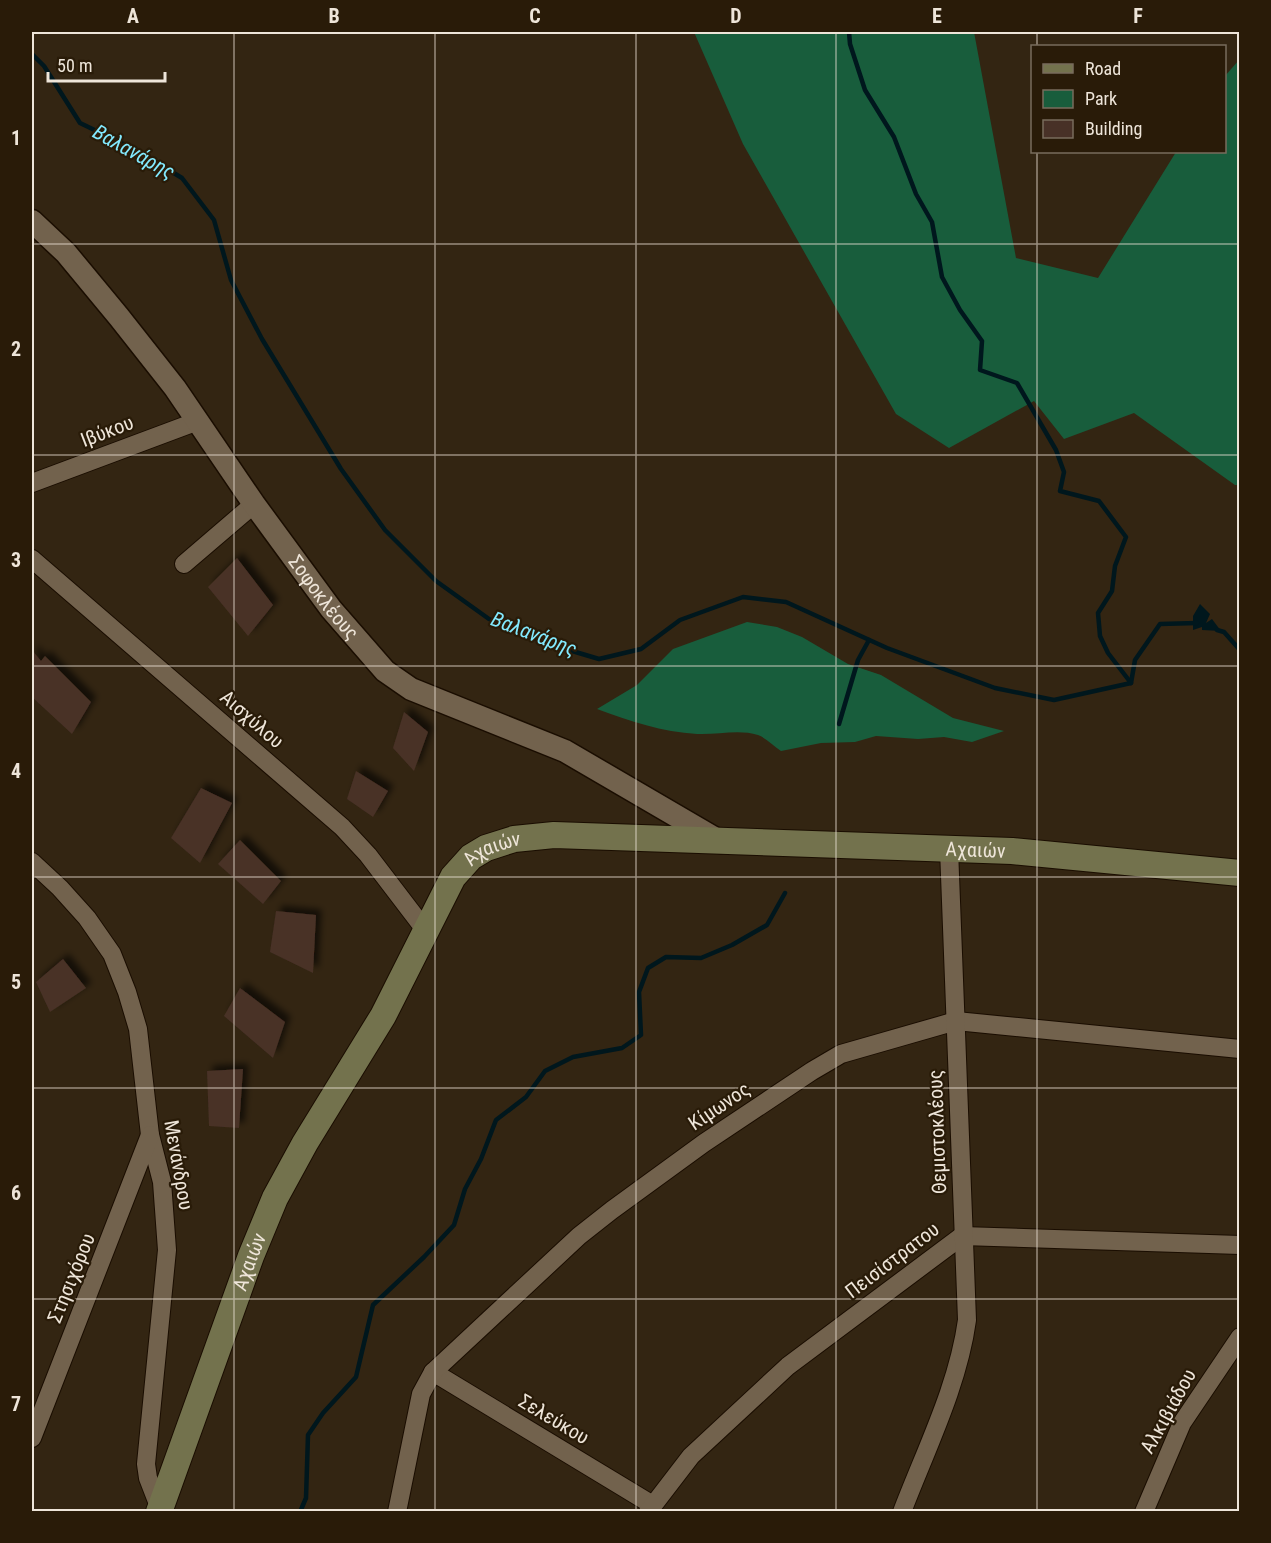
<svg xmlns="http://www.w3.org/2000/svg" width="1271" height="1543" font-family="'Roboto Condensed',sans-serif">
	<defs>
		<filter id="shadow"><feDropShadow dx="5.5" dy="-5.5" stdDeviation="3" flood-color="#0009"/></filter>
	</defs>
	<rect width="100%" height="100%" fill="#332512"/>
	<g fill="#185d3c">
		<path d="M694,32H974L1016,258L1098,278L1176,152H1224L1225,76L1239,60V485H1235L1134,413L1064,439L1034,401L949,448L896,414L743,144Z"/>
		<path d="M747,622L777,627L802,637L848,664L881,675L953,718L1004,731L972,742L944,737L918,739L876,736L855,742L821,743L781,751C774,746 766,738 758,735C739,729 717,735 697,734C662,732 630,721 597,709L637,685L673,649Z"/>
	</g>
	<path fill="#00171d" d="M1200,604L1210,614L1206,623L1212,619L1221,631L1202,630V627L1193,630V616Z"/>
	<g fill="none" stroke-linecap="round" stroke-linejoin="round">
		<g stroke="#00171d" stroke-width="4.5">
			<path d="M849,32L850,44L865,90L894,137L916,194L932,222L942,277L960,310L982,341L980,370L1017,383L1056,450L1064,472L1060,491L1099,501L1126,537L1115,566L1112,591L1098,613L1100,636L1108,653L1131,683"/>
			<path d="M32,54L44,66L80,123L136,150L182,178L214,220L231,280L262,339L341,469L385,530L436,581L489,619L552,645L599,659L641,649L680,620L743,597L786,602L887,648L995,688L1054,700L1131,683L1135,660L1160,624L1197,623"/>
			<path d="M1217,630L1224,632L1240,650"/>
			<path d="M839,724L858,660L869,640"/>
			<path d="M300,1512L306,1498L308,1435L323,1413L356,1377L373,1305L424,1257L454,1225L465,1189L481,1159L496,1120L526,1097L545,1071L573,1057L622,1048L641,1035L639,992L648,968L666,957L701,958L732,945L767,925L785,893"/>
		</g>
	</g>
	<g fill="#483127" filter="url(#shadow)">
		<path d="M237,558L273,605L248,636L208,587Z"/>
		<path d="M32,650L41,661L45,656L91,702L72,734L32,697Z"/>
		<path d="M404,712L428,732L414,771L393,748Z"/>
		<path d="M356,771L388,791L373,817L347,799Z"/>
		<path d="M201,788L232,803L200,863L171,838Z"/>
		<path d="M240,840L281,881L263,904L218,864Z"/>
		<path d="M276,911L316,915L313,973L270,952Z"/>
		<path d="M63,959L86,988L50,1012L36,982Z"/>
		<path d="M240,988L285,1022L273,1058L224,1016Z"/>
		<path d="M243,1069L239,1128L209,1126L207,1071Z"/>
	</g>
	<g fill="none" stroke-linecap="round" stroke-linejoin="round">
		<defs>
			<g id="minor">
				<path d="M32,483L198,421"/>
				<path d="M32,559L342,827L368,855L426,931"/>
				<path d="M184,564L254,504"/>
				<path d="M32,862L60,888L87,918L112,954L127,992L138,1029L150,1135L162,1182L167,1250L146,1464L148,1478L160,1509"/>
				<path d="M433,1372L651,1504"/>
				<path d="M32,1438L150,1135"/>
				<path d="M397,1512L421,1394L433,1372L579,1236L612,1210L704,1143L812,1071L841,1054L956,1021L1240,1049"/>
				<path d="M648,1512L691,1456L788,1366L962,1236L1240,1245"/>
				<path d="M902,1512C926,1449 958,1386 967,1320L949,849"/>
				<path d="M1144,1512L1182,1423L1240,1337"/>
			</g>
			<g id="tertiary">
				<path id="s1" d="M32,221L66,253L119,317L175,388L254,504L331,609L385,671L411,689L565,751L721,842"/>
			</g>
			<g id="secondary">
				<path id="s2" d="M159,1512L251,1256L275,1198L305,1143L383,1016L453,877L471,857L486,848L514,839L554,835L1012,851L1240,873"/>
			</g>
		</defs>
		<use href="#minor" stroke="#1a0d00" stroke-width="20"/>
		<use href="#tertiary" stroke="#1a0d00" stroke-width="25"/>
		<use href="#secondary" stroke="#1a0d00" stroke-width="28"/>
		<use href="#minor" stroke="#72624d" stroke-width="18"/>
		<use href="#tertiary" stroke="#72624d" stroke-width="22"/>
		<use href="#secondary" stroke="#73724d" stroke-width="26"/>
	</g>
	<path fill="none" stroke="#eee5d9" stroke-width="1.5" stroke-opacity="0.55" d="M234,32V1512M435,32V1512M636,32V1512M836,32V1512M1037,32V46M1037,152V1512M32,244H1240M32,455H1240M32,666H1240M32,877H1240M32,1088H1240M32,1299H1240"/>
	<g text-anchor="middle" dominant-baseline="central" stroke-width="4.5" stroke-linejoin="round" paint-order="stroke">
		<g font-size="20" fill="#eee5d9" stroke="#291b08">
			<text transform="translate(107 431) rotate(-21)">Ιβύκου</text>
			<text stroke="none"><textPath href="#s1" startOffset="477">Σοφοκλέους</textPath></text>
			<text transform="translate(252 719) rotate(41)">Αισχύλου</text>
			<text stroke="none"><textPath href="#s2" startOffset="1238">Αχαιών</textPath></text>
			<text stroke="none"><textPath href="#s2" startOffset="752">Αχαιών</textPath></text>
			<text transform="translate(719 1106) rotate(-34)">Κίμωνος</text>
			<text transform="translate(937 1132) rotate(-92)">Θεμιστοκλέους</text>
			<text transform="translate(179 1165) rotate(80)">Μενάνδρου</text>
			<text transform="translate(892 1260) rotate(-37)">Πεισίστρατου</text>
			<text stroke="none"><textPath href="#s2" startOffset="266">Αχαιών</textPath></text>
			<text transform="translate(71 1278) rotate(-68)">Στησιχόρου</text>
			<text transform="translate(1168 1411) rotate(-61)">Αλκιβιάδου</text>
			<text transform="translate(554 1419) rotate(31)">Σελεύκου</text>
		</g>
		<g font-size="21" font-style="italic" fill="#83eaff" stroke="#291b08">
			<text transform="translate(134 152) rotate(29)">Βαλανάρης</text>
			<text transform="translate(534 634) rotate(21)">Βαλανάρης</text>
		</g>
	</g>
	<rect width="1271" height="1543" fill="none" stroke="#291b08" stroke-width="66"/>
	<rect x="1031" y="45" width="195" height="108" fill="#291b08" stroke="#786c5c" stroke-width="1.5"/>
	<rect x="1043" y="64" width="30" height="9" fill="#73724d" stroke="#786c5c" stroke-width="1.5"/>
	<text x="1085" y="75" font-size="18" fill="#eee5d9">Road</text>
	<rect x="1043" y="90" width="30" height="18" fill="#185d3c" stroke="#786c5c" stroke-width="1.5"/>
	<text x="1085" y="105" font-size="18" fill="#eee5d9">Park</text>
	<rect x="1043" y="120" width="30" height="18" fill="#483127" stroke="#786c5c" stroke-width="1.5"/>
	<text x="1085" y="135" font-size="18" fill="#eee5d9">Building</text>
	<path d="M48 72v9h117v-9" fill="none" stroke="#eee5d9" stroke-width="3"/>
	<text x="57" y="72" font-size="18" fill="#eee5d9" stroke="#291b08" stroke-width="4.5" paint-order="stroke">50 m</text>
	<rect x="33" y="33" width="1205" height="1477" fill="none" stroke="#eee5d9" stroke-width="2"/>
	<g font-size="20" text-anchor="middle" font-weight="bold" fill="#eee5d9">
		<text x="133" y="23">A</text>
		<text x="334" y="23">B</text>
		<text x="535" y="23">C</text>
		<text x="736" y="23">D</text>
		<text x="937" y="23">E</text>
		<text x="1138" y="23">F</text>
		<text x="16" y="145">1</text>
		<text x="16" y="356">2</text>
		<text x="16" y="567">3</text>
		<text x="16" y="778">4</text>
		<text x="16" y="989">5</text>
		<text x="16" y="1200">6</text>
		<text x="16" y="1411">7</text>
	</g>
</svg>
